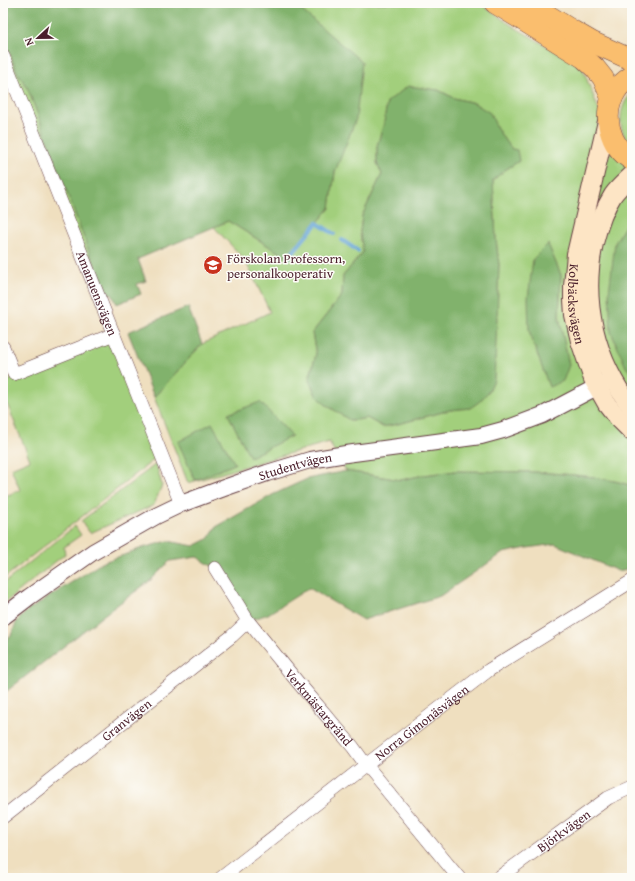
<svg xmlns="http://www.w3.org/2000/svg" width="635" height="881" font-family="'Gentium Book Plus',serif">
	<rect width="100%" height="100%" fill="#fdfcf7"/>
	<filter id="ink" filterUnits="userSpaceOnUse"><feTurbulence type="fractalNoise" baseFrequency=".025" numOctaves="2"/><feDisplacementMap in="SourceGraphic" scale="8" xChannelSelector="R" yChannelSelector="G"/><feConvolveMatrix kernelMatrix="1 2 1 2 8 2 1 2 1" color-interpolation-filters="sRGB"/></filter>
	<filter id="wash" filterUnits="userSpaceOnUse"><feTurbulence type="fractalNoise" baseFrequency=".012" numOctaves="4" result="noise"/><feDisplacementMap in="SourceGraphic" scale="16" xChannelSelector="R" yChannelSelector="G"/><feGaussianBlur stdDeviation="0.9" result="paint"/><feColorMatrix in="noise" values="0 0 0 0 0 0 0 0 0 0 0 0 0 0 0 0 0 1.4 0 .05"/><feComposite in="paint" operator="in"/></filter>
	<g filter="url(#wash)">
		<rect width="100%" height="100%" fill="#efdfbf"/>
		<g fill="#a2cf7c" stroke="#767754" fill-rule="evenodd">
			<path d="M295,3H479L511,25L582,67L606,128L632,153V214L615,243L626,367L632,374V486L619,482L594,477L563,474L534,472L456,471L424,475L401,480L346,471L329,442L188,483L154,397L202,344L270,312L245,260L214,227L228,221L288,258L330,208L335,172L300,9ZM438,90L454,98L474,103L497,128L505,141L512,149L519,161L505,170L493,180L496,239L499,265L497,304L470,408L450,410L402,423L383,427L367,418L351,421L325,404L316,395L309,380L316,354L312,333L342,295L343,276L363,252L360,232L362,216L382,174L377,163V146L384,123L387,102ZM548,245L561,275L559,317L569,365L533,259Z"/>
			<path d="M3,33L17,72L28,89L106,296H99L3,56Z"/>
			<path d="M632,93V146C617,133 617,107 632,93Z"/>
			<path d="M114,334L161,454C109,496 55,537 3,579V497L20,490L11,468L30,460L3,394V390L14,374Z"/>
			<path d="M156,464L162,485L154,505L90,533L81,521Z"/>
			<path d="M75,526L81,535L64,547L65,554L3,604V584Z"/>
		</g>
		<g fill="#81b26c" stroke="#66684c">
			<path d="M3,3H295L300,9L362,62L356,119L335,172L330,208L288,258L228,221L138,259L146,281L137,284L141,294L117,304L112,294L106,296L28,89L17,72L5,41L3,33Z"/>
			<path d="M408,86L438,90L454,98L474,103L490,113L497,128L505,141L512,149L517,150L519,161L505,170L493,180L496,239L499,265L496,344L494,380L489,391L479,402L470,408L450,410L402,423L383,427L367,418L351,421L325,404L316,395L309,380L316,354L312,333L342,295L343,276L363,252L360,232L362,216L382,174L377,163V146L384,123L387,102Z"/>
			<path d="M632,214V374L626,367L611,332L609,292L615,243Z"/>
			<path d="M548,244L561,275L559,317L569,365L563,381L549,387L529,331L528,298L533,259Z"/>
			<path d="M188,307L202,344L154,397L128,332Z"/>
			<path d="M260,402L292,436L250,457L228,414Z"/>
			<path d="M212,423L235,464L195,480L178,442Z"/>
			<path d="M346,471L401,480L424,475L456,471L534,472L563,474L594,477L619,482L632,486V568L618,571L555,544L527,548L503,553L440,596L363,620L309,588L268,614L248,621L215,568L197,557L170,561L151,580L109,611L3,694V644L11,635L17,621L27,611L103,562L127,554L139,549L168,541L194,546L208,539L216,527L274,494L307,479Z"/>
		</g>
		<g fill="none" stroke-linecap="round" stroke-linejoin="round">
			<g stroke="#61a2d5" stroke-width="4">
				<path d="M342,240L358,251"/>
				<path d="M288,258L317,223L334,234"/>
			</g>
		</g>
	</g>
	<g filter="url(#ink)">
		<g fill="none" stroke-linecap="round" stroke-linejoin="round">
			<defs>
				<g id="minor">
					<path id="s1" d="M3,56L181,504"/>
					<path d="M3,347L14,374L114,334"/>
					<path id="s2" d="M215,568L248,621L296,680L353,747L366,765L459,878"/>
					<path id="s3" d="M3,817L232,636L248,621"/>
					<path id="s4" d="M221,878L366,765L489,670L632,581"/>
					<path id="s5" d="M498,878L608,798L632,787"/>
				</g>
				<g id="tertiary">
					<path id="s6" d="M3,617L29,597L93,552L156,516L181,504L224,488L267,473L310,460L346,454L481,436L503,430L543,415L608,381"/>
				</g>
				<g id="secondary">
					<path id="s7" d="M608,117L576,254L573,286V300L574,315L580,341L593,379L607,404L618,418L632,432"/>
					<path d="M632,175C626,181 618,188 613,195C604,209 598,227 594,243C581,302 595,360 632,408"/>
				</g>
				<g id="trunk">
					<path d="M495,3L584,58L595,68L603,78L612,99"/>
					<path d="M528,3L573,31L592,42L632,60"/>
					<path d="M632,76C626,80 620,84 616,91C601,114 609,146 632,160"/>
				</g>
			</defs>
			<use href="#minor" stroke="#633c41" stroke-width="14"/>
			<use href="#tertiary" stroke="#633c41" stroke-width="18"/>
			<use href="#secondary" stroke="#633c41" stroke-width="20"/>
			<use href="#trunk" stroke="#633c41" stroke-width="22"/>
			<use href="#minor" stroke="#fff" stroke-width="13"/>
			<use href="#tertiary" stroke="#fff" stroke-width="16"/>
			<use href="#secondary" stroke="#fde5c5" stroke-width="18"/>
			<use href="#trunk" stroke="#fabe6e" stroke-width="21"/>
		</g>
	</g>
	<defs>
		<symbol id="school-disc" viewBox="-11 -11 22 22"><circle r="9.5" fill="#c8321e" stroke="#fdfcf7"/><path d="M0-5L7-2L0 1L-7-2ZM-4 1L0 2.5L4 1V4Q0 6-4 4Z" fill="#fff"/></symbol>
	</defs>
	<g fill-rule="evenodd">
		<use href="#school-disc" x="202" y="254" width="22" height="22"/>
	</g>
	<g text-anchor="middle" dominant-baseline="central" stroke-width="3" stroke-linejoin="round" paint-order="stroke">
		<g font-size="13" fill="#4a1f2b" stroke="#fdfcf7" text-anchor="start">
			<text x="227" y="258">Förskolan Professorn,<tspan x="227" dy="15">personalkooperativ</tspan></text>
		</g>
		<g font-size="13" fill="#4a1f2b" stroke="#fdfcf7">
			<text stroke="none"><textPath href="#s1" startOffset="255">Amanuensvägen</textPath></text>
			<text stroke="none"><textPath href="#s7" startOffset="191">Kolbäcksvägen</textPath></text>
			<text stroke="none"><textPath href="#s6" startOffset="332">Studentvägen</textPath></text>
			<text stroke="none"><textPath href="#s2" startOffset="174">Verkmästargränd</textPath></text>
			<text stroke="none"><textPath href="#s3" startOffset="157">Granvägen</textPath></text>
			<text stroke="none"><textPath href="#s4" startOffset="254">Norra Gimonäsvägen</textPath></text>
			<text stroke="none"><textPath href="#s5" startOffset="81">Björkvägen</textPath></text>
		</g>
	</g>
	<rect width="635" height="881" fill="none" stroke="#fdfcf7" stroke-width="16"/>
	<g transform="translate(38 38) rotate(248)" stroke="#fdfcf7" stroke-width="3" paint-order="stroke">
	<path d="M0-3L7 15L0 10L-7 15Z" fill="#4a1f2b"/>
	<text y="-6" font-size="11" font-weight="bold" text-anchor="middle" fill="#4a1f2b">N</text>
	</g>
</svg>
